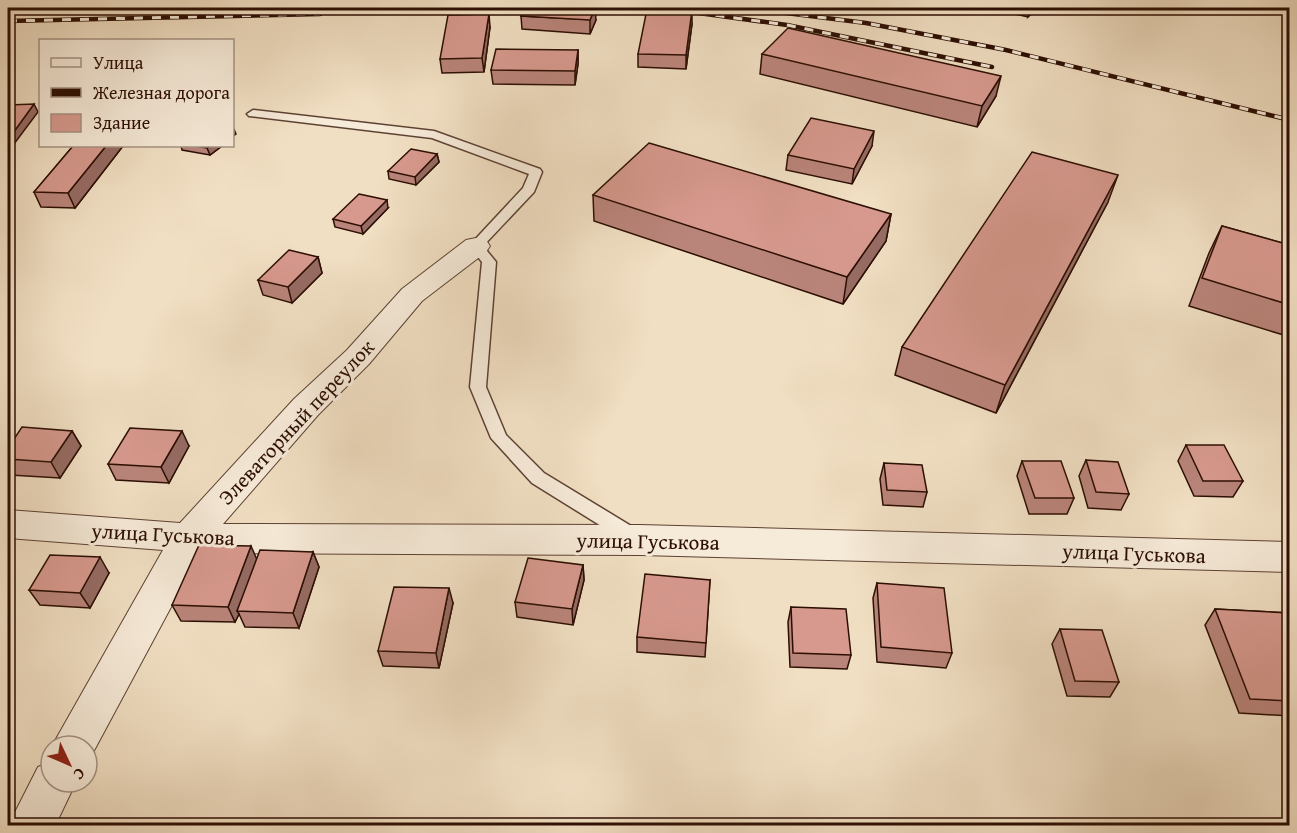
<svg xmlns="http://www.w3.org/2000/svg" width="1297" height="833" font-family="'Gentium Book Plus',serif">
	<rect width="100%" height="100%" fill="#f1dfc3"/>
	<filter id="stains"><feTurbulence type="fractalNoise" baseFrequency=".00333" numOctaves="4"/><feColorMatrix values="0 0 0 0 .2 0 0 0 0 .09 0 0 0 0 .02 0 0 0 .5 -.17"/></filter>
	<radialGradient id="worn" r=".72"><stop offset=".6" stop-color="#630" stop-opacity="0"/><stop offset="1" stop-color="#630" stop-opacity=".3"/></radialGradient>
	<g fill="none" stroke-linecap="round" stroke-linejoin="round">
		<defs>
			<path id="service" d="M253,110L434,131L540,169L542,172L534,192L483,246L496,262L486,387L506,435L544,473L641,532L643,537L641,542L634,544L627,542L532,483L491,438L470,387L482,262L469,246L523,188L529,174L432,138L249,116L247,114Z"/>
			<g id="minor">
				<path d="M476,238L486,240L490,246L486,252L422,301L369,364L318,415L223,524L640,525L1290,542V572L640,555L200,553L89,760L87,761V746H52L163,550L8,538V510L180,523L294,399L347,350L402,289L466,240Z"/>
				<path d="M51,762V782H76L55,826H8L38,767Z"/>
			</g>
		</defs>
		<use href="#service" stroke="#5d4233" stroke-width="3"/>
		<use href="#minor" stroke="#5d4233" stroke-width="2"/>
		<use href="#service" fill="#f6ead8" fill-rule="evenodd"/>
		<use href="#minor" fill="#f6ead8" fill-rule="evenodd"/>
		<defs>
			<g id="rail">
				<path d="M662,8L787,25L992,67"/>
				<path d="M746,8L866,23L1006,50L1290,120"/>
				<path d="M181,10L214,8"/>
				<path d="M8,21L320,14"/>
			</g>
		</defs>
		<use href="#rail" stroke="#2c0e03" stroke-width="4.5"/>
		<use href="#rail" stroke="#f6ead8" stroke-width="3" stroke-dasharray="9" stroke-linecap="butt"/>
	</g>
	<g fill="#b9847a" stroke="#2c0e03" stroke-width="1.5">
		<path d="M990,8H1037L1028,17Z"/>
		<path d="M521,16L596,20L590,34L522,29Z"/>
		<path d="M692,24L686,69L638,67V54Z"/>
		<path d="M490,27L484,72L442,73L440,59Z"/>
		<path d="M578,50V64L575,85L493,84L491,70Z"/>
		<path d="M762,54L996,96L977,127L760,74Z"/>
		<path d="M73,146H123L75,208L41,207L34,192Z"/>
		<path d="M181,146H222L210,155L182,150Z"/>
		<path d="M872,146L852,184L786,170L788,155Z"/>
		<path d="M437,154L439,162L416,185L389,179L388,171Z"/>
		<path d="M593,195L891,214L886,241L843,304L594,221Z"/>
		<path d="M1108,202L996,413L895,375L902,347Z"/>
		<path d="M388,208L363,234L335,227L333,219Z"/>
		<path d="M1222,226L1290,245V337L1189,306L1209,253Z"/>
		<path d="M318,257L322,273L292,303L263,295L258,280Z"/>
		<path d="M72,431L81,446L60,478L10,475L8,471V448Z"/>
		<path d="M1186,445L1243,481L1233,497L1194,496L1178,461Z"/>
		<path d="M189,446L169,483L116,480L108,464Z"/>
		<path d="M1086,460L1129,494L1121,510L1088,508L1079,476Z"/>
		<path d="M1022,461L1074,498L1067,514H1029L1017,476Z"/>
		<path d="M884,463L927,492L923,507L883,505L880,479Z"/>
		<path d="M313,552L319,567L299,628L245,627L239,614L235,622L181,621L172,605L257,559Z"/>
		<path d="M583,565L584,580L573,625L517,617L515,602Z"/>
		<path d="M109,573L90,608L40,605L29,590Z"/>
		<path d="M710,580L705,657L637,652V637Z"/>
		<path d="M877,583L952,653L946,668L877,662L873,598Z"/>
		<path d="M453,603L439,668L383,666L378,651Z"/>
		<path d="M791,607L851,655L847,669L790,667L788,622Z"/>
		<path d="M1215,609L1290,613V716L1239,713L1205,625Z"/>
		<path d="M1060,629L1119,682L1110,697L1067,696L1052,644Z"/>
	</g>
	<g fill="#966b63" stroke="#2c0e03" stroke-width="1.5">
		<path d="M595,8L596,20L590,34V20Z"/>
		<path d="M1030,8H1037L1028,17Z"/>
		<path d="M692,10V24L686,69V55Z"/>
		<path d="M489,14L490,27L484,72L482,58Z"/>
		<path d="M578,50V64L575,85V71Z"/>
		<path d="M1001,76L996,96L977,127L982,106Z"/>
		<path d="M34,104L38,112L8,152V140Z"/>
		<path d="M233,127L236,134L232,137V128Z"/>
		<path d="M874,131L872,146L852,184L854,169Z"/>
		<path d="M106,146H123L75,208L68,193Z"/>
		<path d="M210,146H222L210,155L207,148Z"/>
		<path d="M437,154L439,162L416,185L415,177Z"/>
		<path d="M1118,175L1108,202L996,413L1005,385Z"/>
		<path d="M387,200L388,208L363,234L361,226Z"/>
		<path d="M891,214L886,241L843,304L847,277Z"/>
		<path d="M318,257L322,273L292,303L288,287Z"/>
		<path d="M72,431L81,446L60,478L51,462Z"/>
		<path d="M182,431L189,446L169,483L161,467Z"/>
		<path d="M251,546L258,562L237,611L239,614L235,622L228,607Z"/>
		<path d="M313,552L319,567L299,628L293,613Z"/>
		<path d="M100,557L109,573L90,608L80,593Z"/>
		<path d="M583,565L584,580L573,625L572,609Z"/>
		<path d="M449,588L453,603L439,668L436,653Z"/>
	</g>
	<g fill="#d7998e" stroke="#2c0e03" stroke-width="1.5">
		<path d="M526,8H595L590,20L521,16Z"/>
		<path d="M647,9L692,10L686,55L638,54Z"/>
		<path d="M489,14L482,58L440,59L448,15Z"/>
		<path d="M788,28L1001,76L982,106L762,54Z"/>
		<path d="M496,49L578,50L575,71L491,70Z"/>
		<path d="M34,104L8,140V105Z"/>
		<path d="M811,118L874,131L854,169L788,155Z"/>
		<path d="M649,143L891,214L847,277L593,195Z"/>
		<path d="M73,146H106L68,193L34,192Z"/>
		<path d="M196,146H210L207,148Z"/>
		<path d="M411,149L437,154L415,177L388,171Z"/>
		<path d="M1032,152L1118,175L1005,385L902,347Z"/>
		<path d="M359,194L387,200L361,226L333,219Z"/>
		<path d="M1222,226L1290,245V305L1202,278Z"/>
		<path d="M289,250L318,257L288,287L258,280Z"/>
		<path d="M22,427L72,431L51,462L8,459V448Z"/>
		<path d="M130,428L182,431L161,467L108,464Z"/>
		<path d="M1186,445H1224L1243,481H1203Z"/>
		<path d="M1086,460L1118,462L1129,494L1096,492Z"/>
		<path d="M1022,461H1061L1074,498H1035Z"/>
		<path d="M884,463L922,465L927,492L887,490Z"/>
		<path d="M199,545L251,546L228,607L172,605Z"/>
		<path d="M260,550L313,552L293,613L237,611Z"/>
		<path d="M50,555L100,557L80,593L29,590Z"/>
		<path d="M528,558L583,565L572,609L515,602Z"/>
		<path d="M645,574L710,580L706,643L637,637Z"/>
		<path d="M877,583L944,588L952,653L881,647Z"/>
		<path d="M394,587L449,588L436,653L378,651Z"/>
		<path d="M791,607L846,609L851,655L793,653Z"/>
		<path d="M1215,609L1290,613V701L1250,699Z"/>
		<path d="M1060,629L1102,630L1119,682L1075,681Z"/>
	</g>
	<g text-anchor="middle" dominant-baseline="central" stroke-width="6" stroke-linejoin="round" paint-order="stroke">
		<g font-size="21" fill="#2c0e03" stroke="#f6ead8">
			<text transform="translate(296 422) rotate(-47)">Элеваторный переулок</text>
			<text transform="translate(163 534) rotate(3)">улица Гуськова</text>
			<text transform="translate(648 541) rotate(1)">улица Гуськова</text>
			<text transform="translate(1134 553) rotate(2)">улица Гуськова</text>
		</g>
	</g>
	<rect width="1297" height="833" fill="none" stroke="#f1dfc3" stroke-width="30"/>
	<rect x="9" y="9" width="1279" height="815" fill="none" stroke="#2c0e03" stroke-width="3"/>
	<rect x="15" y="15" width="1267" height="803" fill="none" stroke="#2c0e03" stroke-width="1.5"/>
	<rect x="39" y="39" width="195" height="108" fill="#f6ead8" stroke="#a59283" stroke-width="1.5"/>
	<rect x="51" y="58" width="30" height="9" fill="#f6ead8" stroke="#a59283" stroke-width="1.5"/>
	<text x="93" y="69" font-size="18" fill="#2c0e03">Улица</text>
	<rect x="51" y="88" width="30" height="9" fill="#2c0e03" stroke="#a59283" stroke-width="1.5"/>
	<text x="93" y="99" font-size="18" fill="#2c0e03">Железная дорога</text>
	<rect x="51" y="114" width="30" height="18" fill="#d7998e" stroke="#a59283" stroke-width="1.5"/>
	<text x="93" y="129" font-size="18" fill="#2c0e03">Здание</text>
	<g transform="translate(69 764) rotate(134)"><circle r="28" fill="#f6ead8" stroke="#a59283" stroke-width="1.5"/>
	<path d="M0-4.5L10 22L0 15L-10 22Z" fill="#8f2418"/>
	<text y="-9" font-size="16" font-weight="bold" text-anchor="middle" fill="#2c0e03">С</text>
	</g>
	<rect width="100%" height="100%" filter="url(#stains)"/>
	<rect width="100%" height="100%" fill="url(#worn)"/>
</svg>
